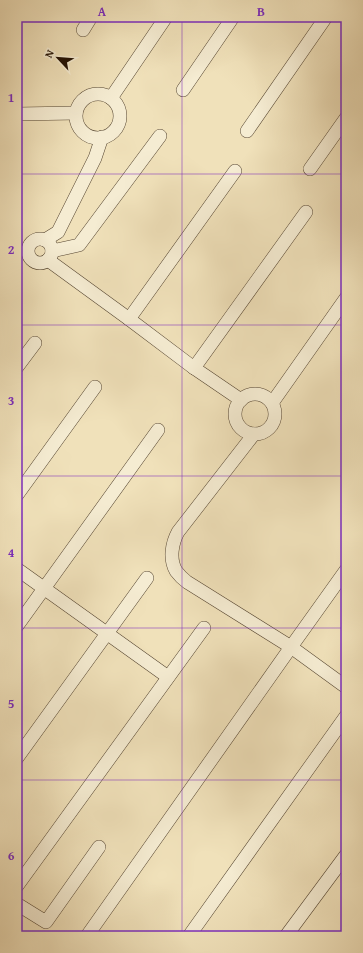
<svg xmlns="http://www.w3.org/2000/svg" width="363" height="953" font-family="'Gentium Book Plus',serif">
	<rect width="100%" height="100%" fill="#f0e1ba"/>
	<filter id="stains"><feTurbulence type="fractalNoise" baseFrequency=".005" numOctaves="4"/><feColorMatrix values="0 0 0 0 .2 0 0 0 0 .09 0 0 0 0 .02 0 0 0 .5 -.17"/></filter>
	<radialGradient id="worn" r=".72"><stop offset=".6" stop-color="#630" stop-opacity="0"/><stop offset="1" stop-color="#630" stop-opacity=".3"/></radialGradient>
	<g fill="none" stroke-linecap="round" stroke-linejoin="round">
		<defs>
			<g id="minor">
				<path d="M83,30L91,17"/>
				<path d="M183,90L233,17"/>
				<circle cx="98" cy="116" r="22"/>
				<path d="M111,98L166,17"/>
				<path d="M17,114L76,113"/>
				<path d="M247,131L326,17"/>
				<path d="M310,169L346,118"/>
				<circle cx="40" cy="251" r="12"/>
				<path d="M45,240L58,232L95,158L102,137"/>
				<path d="M52,251L79,245L160,136"/>
				<path d="M48,260L129,319L194,368L241,400"/>
				<path d="M129,319L235,171"/>
				<path d="M17,367L35,343"/>
				<path d="M194,368L306,212"/>
				<circle cx="255" cy="414" r="20"/>
				<path d="M272,403L346,298"/>
				<path d="M254,434L178,532C172,543 169,559 176,571C179,575 183,579 187,582L291,647L346,687"/>
				<path d="M17,495L95,387"/>
				<path d="M17,569L168,677"/>
				<path d="M17,626L158,430"/>
				<path d="M17,758L147,578"/>
				<path d="M17,886L204,628"/>
				<path d="M17,904L46,922L99,847"/>
				<path d="M87,936L291,647L346,570"/>
				<path d="M189,936L346,716"/>
				<path d="M286,936L346,855"/>
			</g>
		</defs>
		<use href="#minor" stroke="#564632" stroke-width="14"/>
		<use href="#minor" stroke="#f5ecd2" stroke-width="13"/>
	</g>
	<path fill="none" stroke="#7b2cbf" stroke-width="1" stroke-opacity="0.55" d="M182,17V936M17,174H346M17,325H346M17,476H346M17,628H346M17,780H346"/>
	<rect width="363" height="953" fill="none" stroke="#f0e1ba" stroke-width="44"/>
	<g transform="translate(58 58) rotate(296)" stroke="#f5ecd2" stroke-width="3" paint-order="stroke">
	<path d="M0-3L7 15L0 10L-7 15Z" fill="#231204"/>
	<text y="-6" font-size="11" font-weight="bold" text-anchor="middle" fill="#231204">N</text>
	</g>
	<rect x="22" y="22" width="319" height="909" fill="none" stroke="#7b2cbf" stroke-width="1.5"/>
	<g font-size="13" text-anchor="middle" font-weight="bold" fill="#7b2cbf">
		<text x="102" y="16">A</text>
		<text x="261" y="16">B</text>
		<text x="11" y="102">1</text>
		<text x="11" y="254">2</text>
		<text x="11" y="405">3</text>
		<text x="11" y="557">4</text>
		<text x="11" y="708">5</text>
		<text x="11" y="860">6</text>
	</g>
	<rect width="100%" height="100%" filter="url(#stains)"/>
	<rect width="100%" height="100%" fill="url(#worn)"/>
</svg>
